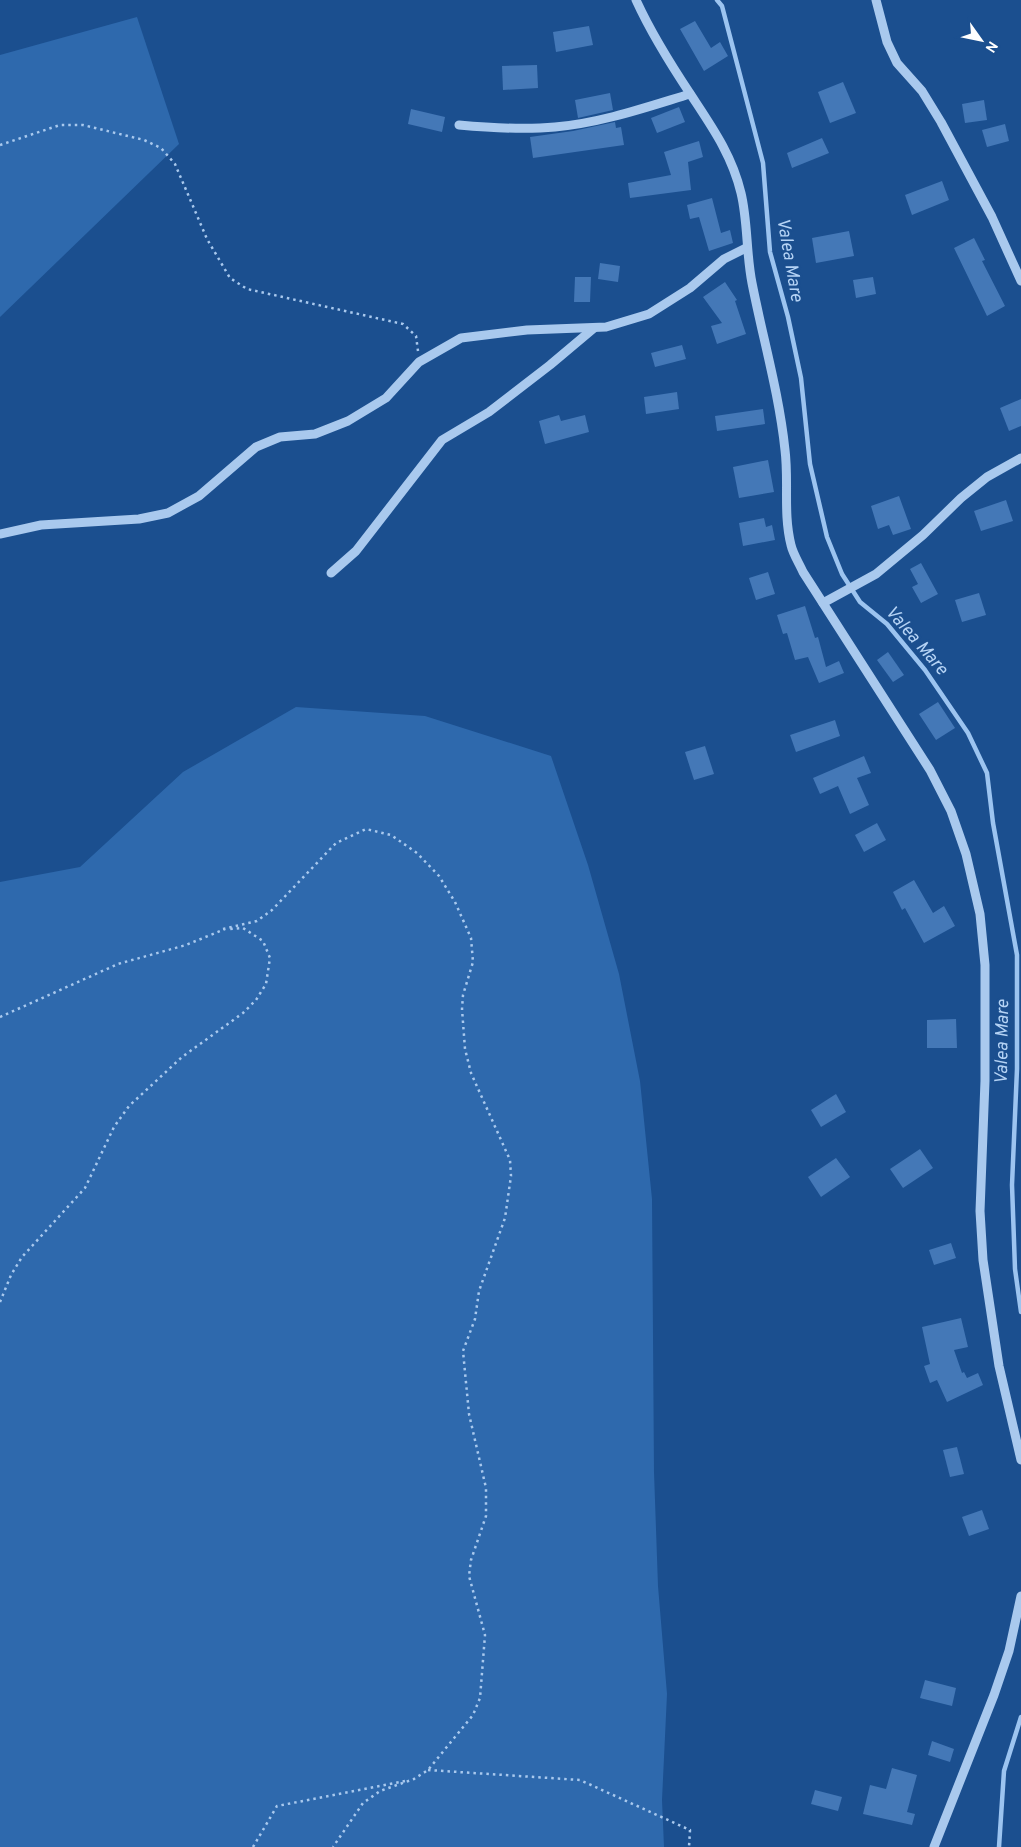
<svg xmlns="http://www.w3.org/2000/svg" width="1021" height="1847" font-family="Overpass,sans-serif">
	<rect width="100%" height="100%" fill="#1b4f8f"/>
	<g fill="#2e69ad">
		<path d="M137,17L179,144L0,317V55Z"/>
		<path d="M296,707L425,716L551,756L588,865L619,974L640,1081L652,1199L654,1472L658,1586L667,1694L662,1800L664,1847H0V882L80,867L183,772Z"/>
	</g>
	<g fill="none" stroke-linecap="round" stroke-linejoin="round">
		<g stroke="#9cc4f0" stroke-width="4.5">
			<path d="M717,0L722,6L763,163L770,252L788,317L801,378L810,464L827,537L842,574L860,602L887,624L925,670L968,733L987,773L993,823L1017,955V1069L1012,1185L1015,1269L1021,1312"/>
			<path d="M999,1847L1004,1771L1021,1717"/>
		</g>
	</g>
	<g fill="#4478b7">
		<path d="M695,21L711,48L720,42L728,56L704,71L680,29Z"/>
		<path d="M589,26L593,45L556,52L553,32Z"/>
		<path d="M537,65L538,88L503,90L502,66Z"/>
		<path d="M843,82L856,113L830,123L818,92Z"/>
		<path d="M610,93L613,110L578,118L575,100Z"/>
		<path d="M984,100L987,120L965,123L962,104Z"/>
		<path d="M679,107L685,122L657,133L651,118Z"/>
		<path d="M411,109L445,117L442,132L408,124Z"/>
		<path d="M615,122L616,128L621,127L624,145L533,158L530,137L573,131Z"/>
		<path d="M1005,124L1009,141L987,147L982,130Z"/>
		<path d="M822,138L829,153L792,168L787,153Z"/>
		<path d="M699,141L703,157L688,162L691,190L630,198L628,183L671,175L664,152Z"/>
		<path d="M942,181L949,200L912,215L905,195Z"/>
		<path d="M712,198L721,233L730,230L733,243L709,251L699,217L690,219L687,205Z"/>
		<path d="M849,231L854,256L816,263L812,238Z"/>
		<path d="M974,238L985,260L982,261L1005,306L987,316L954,248Z"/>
		<path d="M600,263L620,266L618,282L598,279Z"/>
		<path d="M575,277H591L590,302H574Z"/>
		<path d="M873,277L876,294L856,298L853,280Z"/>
		<path d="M725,282L737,300L735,301L746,334L717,344L711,326L722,323L703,297Z"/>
		<path d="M682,345L686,359L655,367L651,353Z"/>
		<path d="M677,392L679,409L646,414L644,397Z"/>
		<path d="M1021,399V426L1009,431L1000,408Z"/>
		<path d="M763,409L765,424L717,431L715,416Z"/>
		<path d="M559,415L561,421L585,415L589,432L545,444L539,421Z"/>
		<path d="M768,460L774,492L739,498L733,467Z"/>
		<path d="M899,496L911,529L893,535L889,525L878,529L871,506Z"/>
		<path d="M1006,500L1013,521L981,531L974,511Z"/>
		<path d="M764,518L766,527L772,525L775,540L743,546L739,523Z"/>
		<path d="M921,563L938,594L921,603L912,587L918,584L910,569Z"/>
		<path d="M768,572L775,594L756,600L749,578Z"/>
		<path d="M979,593L986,615L962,622L955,600Z"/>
		<path d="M805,606L815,638L818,637L826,667L839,661L844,673L819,683L808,657L795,660L787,633L783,634L777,615Z"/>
		<path d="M888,652L904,675L893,682L877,660Z"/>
		<path d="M938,702L955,728L936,740L919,714Z"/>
		<path d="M835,720L840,736L796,752L790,735Z"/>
		<path d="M705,746L714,774L694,780L685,752Z"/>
		<path d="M864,756L871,773L857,778L869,805L850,814L838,786L820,794L813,778Z"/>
		<path d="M877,823L886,840L864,852L855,835Z"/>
		<path d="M914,880L933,913L944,906L955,926L924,943L905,908L902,910L893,892Z"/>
		<path d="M956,1019L957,1048H927V1020Z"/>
		<path d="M836,1094L846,1112L821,1127L811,1110Z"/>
		<path d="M920,1149L933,1168L903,1188L890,1169Z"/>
		<path d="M836,1158L850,1177L821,1197L808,1177Z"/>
		<path d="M951,1243L956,1258L934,1265L929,1250Z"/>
		<path d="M961,1318L968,1347L954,1350L962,1373L964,1372L967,1378L978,1373L983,1385L947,1402L937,1380L930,1383L924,1366L930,1364L922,1327Z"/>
		<path d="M957,1447L964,1474L950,1477L943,1450Z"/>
		<path d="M982,1510L989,1529L969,1536L962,1517Z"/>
		<path d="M925,1680L956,1688L952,1706L920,1698Z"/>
		<path d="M932,1741L954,1749L950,1762L928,1755Z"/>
		<path d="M892,1768L917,1775L907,1812L915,1814L912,1825L863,1814L870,1785L886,1789Z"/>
		<path d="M815,1790L842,1797L838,1811L811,1804Z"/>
	</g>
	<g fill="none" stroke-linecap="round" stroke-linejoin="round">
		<g stroke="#a9c9ee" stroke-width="2.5" stroke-dasharray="2.5 4" stroke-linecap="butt">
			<path d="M0,145L60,125H83L144,140L161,148L175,164L207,239L230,278L247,289L403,324L416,336L418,351"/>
			<path d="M223,929L257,921L272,910L336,843L366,829L391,835L417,853L439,876L455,902L471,938L473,962L463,995L462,1009L465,1049L471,1073L510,1160L511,1176L505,1218L479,1291L475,1319L463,1351L469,1414L486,1488V1516L471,1560L469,1576L485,1635L480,1698L473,1715L428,1770L414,1779L380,1791L363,1803L333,1847"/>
			<path d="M0,1017L118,964L186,945L225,929"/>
			<path d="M0,1302L11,1275L22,1257L85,1188L114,1127L129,1106L182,1057L243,1013L256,1000L266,984L270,958L263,941L243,928L230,929"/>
			<path d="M428,1770L580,1780L690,1830L689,1847"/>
			<path d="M253,1847L277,1806L405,1781"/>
		</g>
		<g stroke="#a9c9ee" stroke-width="9">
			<path d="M636,0C651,33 671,65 691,95C712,127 732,155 741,193C748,222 746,253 752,283C763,339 779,393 785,450C789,482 783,513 791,545C793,554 799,563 803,572L930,770L951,811L966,854L980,914L985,965V1081L980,1211L983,1260L999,1366L1021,1460"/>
			<path d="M876,0L887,42L897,63L922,91L941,122L992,217L1021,281"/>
			<path d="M459,125C492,128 523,130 555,127C601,123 647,107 690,94"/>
			<path d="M0,534L41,525L139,519L168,513L199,496L256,447L280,437L315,434L348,421L386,398L419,362L461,338L527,330L606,327L649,314L690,288L724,259L746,248"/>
			<path d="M331,573L356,551L442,440L489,412L550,365L594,328"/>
			<path d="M823,603L876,574L923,535L961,498L987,477L1021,458"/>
			<path d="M934,1847L994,1695L1009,1651L1021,1596"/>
		</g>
	</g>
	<g text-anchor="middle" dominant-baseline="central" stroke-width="5" stroke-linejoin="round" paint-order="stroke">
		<g font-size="18" font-style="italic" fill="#b5d3f5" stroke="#1b4f8f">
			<text transform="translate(789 260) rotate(80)">Valea Mare</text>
			<text transform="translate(916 641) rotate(49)">Valea Mare</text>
			<text transform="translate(1003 1042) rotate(-89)">Valea Mare</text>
		</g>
	</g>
	<g transform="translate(981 40) rotate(123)" stroke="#1b4f8f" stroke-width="4" paint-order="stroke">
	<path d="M0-4L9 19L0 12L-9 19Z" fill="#ffffff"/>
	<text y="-8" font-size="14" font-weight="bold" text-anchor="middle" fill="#ffffff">N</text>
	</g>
</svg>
